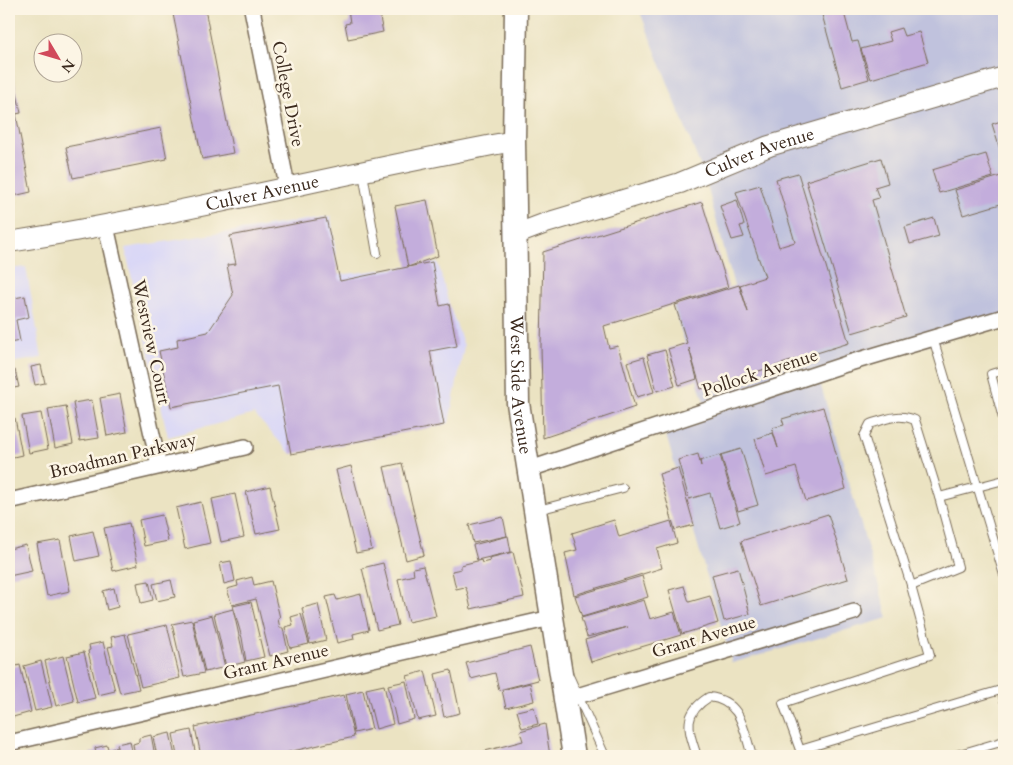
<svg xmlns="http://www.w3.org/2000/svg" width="1013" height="765" font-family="Cardo,serif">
	<rect width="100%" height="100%" fill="#fcf5e5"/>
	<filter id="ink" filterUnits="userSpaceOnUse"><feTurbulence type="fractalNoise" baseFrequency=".02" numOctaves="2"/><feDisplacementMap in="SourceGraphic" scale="10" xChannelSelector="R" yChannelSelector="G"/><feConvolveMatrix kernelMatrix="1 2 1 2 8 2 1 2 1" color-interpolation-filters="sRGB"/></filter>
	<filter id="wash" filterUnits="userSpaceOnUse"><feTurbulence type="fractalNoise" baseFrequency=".0096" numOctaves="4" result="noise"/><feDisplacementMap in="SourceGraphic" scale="20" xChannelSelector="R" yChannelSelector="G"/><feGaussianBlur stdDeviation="1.12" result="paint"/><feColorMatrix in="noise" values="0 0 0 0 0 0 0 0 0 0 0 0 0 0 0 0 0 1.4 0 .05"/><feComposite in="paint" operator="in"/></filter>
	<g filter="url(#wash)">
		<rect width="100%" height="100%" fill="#ebe3c2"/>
		<g fill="#d9d7f7">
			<path d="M331,216L338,275L438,263L449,304L464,346L449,423L291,454L254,414L168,437L125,248Z"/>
			<path d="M26,267L42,358L9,363V269Z"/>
		</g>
		<path fill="#c0c2dd" d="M639,9H1004V321L819,379L888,618L732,663L664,428L707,411L673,306L734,286L705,178Z"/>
		<g id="blocks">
			<g fill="#c3addc">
				<path d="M172,9H205L233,153L202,159Z"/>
				<path d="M348,9H378L383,32L348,39L345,24L350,23Z"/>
				<path d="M829,9H843L852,42L858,41L869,79L842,87L821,11Z"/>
				<path d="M901,28L904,36L919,32L928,62L871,79L861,49L891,41L888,32Z"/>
				<path d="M9,55L21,113L16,114L31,192L9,197Z"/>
				<path d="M1004,120V162L992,124Z"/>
				<path d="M161,128L167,159L73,178L66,147Z"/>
				<path d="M986,154L993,177L939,193L932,170Z"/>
				<path d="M881,158L888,183L875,187L879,198L872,200L906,317L852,333L806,181Z"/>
				<path d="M798,173L849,343L701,389L689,348L697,379L679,385L668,349L687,343L675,305L739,285L748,312L740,285L765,277L736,192L760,185L779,247L795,242L776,179Z"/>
				<path d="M1004,175V203L963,215L955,190Z"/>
				<path d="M427,200L438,256L408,267L395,206Z"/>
				<path d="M737,200L744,225L740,226L744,237L732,240L720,206Z"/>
				<path d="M702,202L728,287L604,326L609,348L618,346L635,407L543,438L541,346L543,252Z"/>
				<path d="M326,218L340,281L432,262L440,306L449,304L457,346L430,351L444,425L291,454L278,386L171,407L159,351L178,347L177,339L208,332L233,295L227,265L236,264L230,236Z"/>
				<path d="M934,218L939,236L910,244L905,227Z"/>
				<path d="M25,296L29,317L16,320L20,341L9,343V299Z"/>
				<path d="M665,350L675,386L657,391L647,355Z"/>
				<path d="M644,357L654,392L637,397L627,362Z"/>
				<path d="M41,365L45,383L35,385L31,367Z"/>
				<path d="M15,370L19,387L9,389V371Z"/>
				<path d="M120,394L127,432L107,436L100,398Z"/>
				<path d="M92,400L99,438L80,441L73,403Z"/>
				<path d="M66,406L73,444L55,448L48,409Z"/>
				<path d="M823,407L846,489L806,501L796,467L766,476L755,439L773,433L778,448L772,428L784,425L782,419Z"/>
				<path d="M41,413L48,449L29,453L22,416Z"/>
				<path d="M15,418L22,455L9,458V420Z"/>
				<path d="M741,449L758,505L738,511L721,455Z"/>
				<path d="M698,454L701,466L700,461L720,455L740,522L720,528L710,493L689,499L678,460Z"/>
				<path d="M402,463L424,555L406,560L384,467Z"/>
				<path d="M351,466L372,550L356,553L336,470Z"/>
				<path d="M678,468L694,525L675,530L659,474Z"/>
				<path d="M270,486L280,529L256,534L246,492Z"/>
				<path d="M235,494L244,537L221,542L212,499Z"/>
				<path d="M201,502L210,543L185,549L176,508Z"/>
				<path d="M828,514L848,579L761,606L741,541Z"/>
				<path d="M162,515L168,541L144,546L139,520Z"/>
				<path d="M503,517L507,536L473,543L469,525Z"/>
				<path d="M614,520L619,537L671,521L677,543L657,549L662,568L574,595L565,553L577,550L572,533Z"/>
				<path d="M129,523L138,565L113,571L104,528Z"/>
				<path d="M93,531L99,556L76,561L71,536Z"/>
				<path d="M508,536L511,552L477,560L473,545Z"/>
				<path d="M60,540L70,591L47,596L37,544Z"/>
				<path d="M26,545L32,571L9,576V549Z"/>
				<path d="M513,552L524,597L471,609L467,591L465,587L456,589L452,571L461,569V565L481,560L482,563L490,561L489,558Z"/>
				<path d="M231,561L235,581L224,584L220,563Z"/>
				<path d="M383,563L398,625L377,630L362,568Z"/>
				<path d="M423,566L436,616L408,622L398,579L414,575L413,568Z"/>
				<path d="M738,568L750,614L724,621L712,575Z"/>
				<path d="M642,576L648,597L582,617L575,596Z"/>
				<path d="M252,577L254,585L271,581L280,618L278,619L280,628H283L288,651L270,656L256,599L232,605L227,589L238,586L237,581Z"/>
				<path d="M171,580L175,597L157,601L153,584Z"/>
				<path d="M149,581L153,600L141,603L137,583Z"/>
				<path d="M684,586L689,602L710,596L718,623L682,634L669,590Z"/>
				<path d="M114,588L118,607L107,610L103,591Z"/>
				<path d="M361,594L369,630L353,634L354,639L337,643L326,597L335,595L337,600Z"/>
				<path d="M644,600L650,619L674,612L681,635L591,662L585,640L628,627L587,637L581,618Z"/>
				<path d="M251,602L264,657L246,661L242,638L233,606Z"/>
				<path d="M318,604L326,640L310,644L302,608Z"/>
				<path d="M233,609L245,662L226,667L214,614Z"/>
				<path d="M301,614L309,644L290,648L285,627L293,625L291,617Z"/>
				<path d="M212,615L225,667L205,672L193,620Z"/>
				<path d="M192,620L204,673L184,677L172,624Z"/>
				<path d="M167,625L180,678L141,687L128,634Z"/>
				<path d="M125,634L139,689L120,693L108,647L113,646L111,637Z"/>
				<path d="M103,642L115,691L98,695L88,651L90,650L89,645Z"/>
				<path d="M530,647L538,680L499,690L495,673L471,679L466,663Z"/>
				<path d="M84,652L95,698L78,702L67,656Z"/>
				<path d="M63,656L74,701L56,706L45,661Z"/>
				<path d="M41,661L52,707L35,711L24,666Z"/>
				<path d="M20,665L31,712L13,717L9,698V668Z"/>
				<path d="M451,670L460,713L444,717L435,674Z"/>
				<path d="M425,671L436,716L418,720L407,676Z"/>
				<path d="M406,681L414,719L397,724L388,685Z"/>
				<path d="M530,683L534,701L506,708L502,690Z"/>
				<path d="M384,685L393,724L376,729L366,689Z"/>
				<path d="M363,690L372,729L354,733L346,694Z"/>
				<path d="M344,695L354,737L271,756H201L195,727Z"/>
				<path d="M534,707L538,724L522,728L517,711Z"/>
				<path d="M545,724L550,756H466L523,741L520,731Z"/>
				<path d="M191,730L196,756H177L173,734Z"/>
				<path d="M170,733L175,756H157L153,737Z"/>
				<path d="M151,735L155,756H135L133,744L139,742V738Z"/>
				<path d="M130,741L133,756H113L111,749L118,747L117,744Z"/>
				<path d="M107,745L110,756H91L90,753L96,752L95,748Z"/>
			</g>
		</g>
	</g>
	<g filter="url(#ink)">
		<use href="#blocks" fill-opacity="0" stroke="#796b57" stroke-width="1"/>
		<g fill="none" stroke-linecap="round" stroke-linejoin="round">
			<defs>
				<g id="service">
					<path d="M363,173L377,253"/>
					<path d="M933,338L1004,575"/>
					<path d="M1004,370L991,374L1004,422"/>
					<path d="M1004,480L939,497L958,567L911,586L930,655L783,703L800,750L1004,689"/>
					<path d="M538,510L623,488"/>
					<path d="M912,588L864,436L870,424C886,419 899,413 915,420L939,497"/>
					<path d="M570,678L605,756"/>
					<path d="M1002,690L1004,700"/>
					<path d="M697,756C688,729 682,714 709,697C742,701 743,728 752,756"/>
					<path d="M953,756L1004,741"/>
				</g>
				<g id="minor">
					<path d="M252,9L287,186"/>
					<path d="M106,226L159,466"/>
					<path d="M530,469L846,364L1004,317"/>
					<path d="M9,501L245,447"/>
					<path d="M564,700L854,612"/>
					<path d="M9,743L551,618"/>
				</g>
				<g id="tertiary">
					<path id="s1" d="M517,234L546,223L680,183L769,146L1004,77"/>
					<path id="s2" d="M9,242C179,215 345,172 514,141"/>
				</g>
				<g id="secondary">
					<path id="s3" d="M516,9L514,141L518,403L574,756"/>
				</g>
			</defs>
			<use href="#service" stroke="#796b57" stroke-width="10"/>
			<use href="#minor" stroke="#796b57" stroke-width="18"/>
			<use href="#tertiary" stroke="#796b57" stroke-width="22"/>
			<use href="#secondary" stroke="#796b57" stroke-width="25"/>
			<use href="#service" stroke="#fff" stroke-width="8"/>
			<use href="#minor" stroke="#fff" stroke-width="15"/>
			<use href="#tertiary" stroke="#fff" stroke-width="20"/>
			<use href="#secondary" stroke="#fff" stroke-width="22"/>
		</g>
	</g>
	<g text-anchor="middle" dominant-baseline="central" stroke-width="5" stroke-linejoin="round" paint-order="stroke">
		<g font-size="18" fill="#3b2a1e" stroke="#fcf5e5">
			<text transform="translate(288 94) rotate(79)">College Drive</text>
			<text stroke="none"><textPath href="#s1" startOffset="256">Culver Avenue</textPath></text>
			<text stroke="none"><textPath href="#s2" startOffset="258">Culver Avenue</textPath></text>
			<text transform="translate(151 342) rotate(78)">Westview Court</text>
			<text transform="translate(760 373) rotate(-18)">Pollock Avenue</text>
			<text stroke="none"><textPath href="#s3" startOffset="376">West Side Avenue</textPath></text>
			<text transform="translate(123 456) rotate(-13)">Broadman Parkway</text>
			<text transform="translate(704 637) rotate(-17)">Grant Avenue</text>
			<text transform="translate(276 662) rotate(-13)">Grant Avenue</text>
		</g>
	</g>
	<rect width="1013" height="765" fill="none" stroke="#fcf5e5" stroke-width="30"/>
	<g transform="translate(58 58) rotate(128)"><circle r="24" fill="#fcf5e5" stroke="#afa495"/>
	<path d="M0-4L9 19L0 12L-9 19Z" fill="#d1495b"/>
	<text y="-8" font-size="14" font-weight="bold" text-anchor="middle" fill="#3b2a1e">N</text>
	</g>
</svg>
